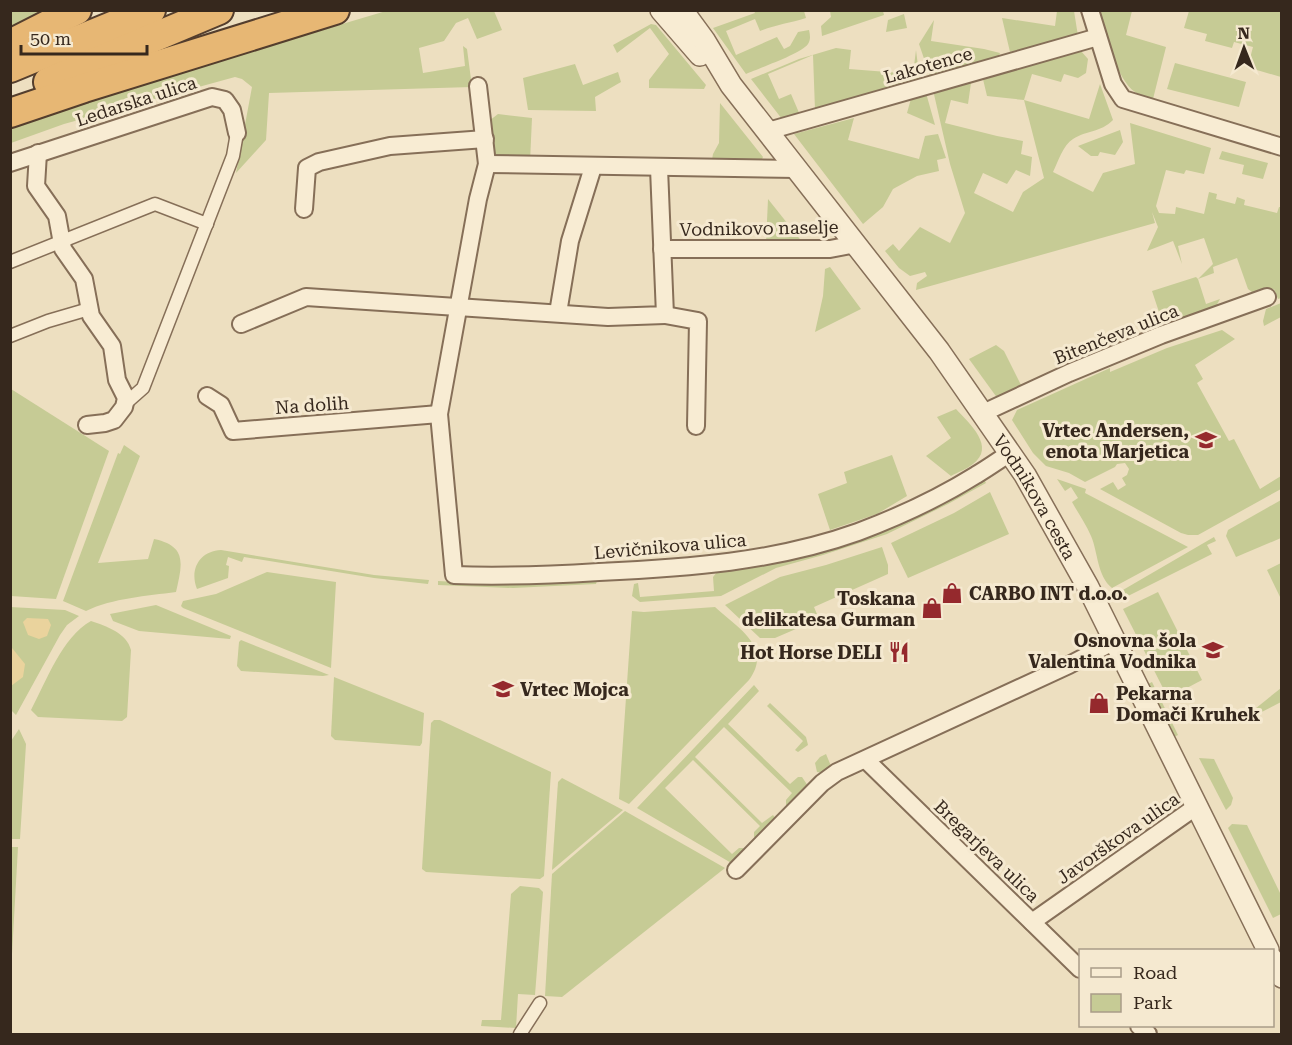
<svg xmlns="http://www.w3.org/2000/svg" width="1292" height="1045" font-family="'Roboto Serif',serif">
	<rect width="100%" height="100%" fill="#eddfc0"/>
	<g fill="#c6cb95">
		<path d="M11,11H53L11,32Z"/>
		<path d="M386,11H494L502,30L477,39L468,18L456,23L444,41L419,48L423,73L465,66L463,46L467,49L472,87L269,93L266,140L236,173L252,87L242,79L235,77L64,124L11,143V126L121,90Z"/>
		<path d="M754,11H804L806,18C790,23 775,25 760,31L755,19L726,31L736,55L777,37L784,49L790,46L798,32L809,30C810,35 811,39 808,44C801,54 759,68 746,74L713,28L755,13Z"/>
		<path d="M830,11H883L884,15L822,36L821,26L831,17Z"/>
		<path d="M1057,11H1074L1078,36L1010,52L1002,18L1055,26Z"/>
		<path d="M1099,11H1132L1126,35L1166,47L1153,99C1147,97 1140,96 1135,92C1116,79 1106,33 1099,11Z"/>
		<path d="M1187,11H1281V77L1250,68L1251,63L1249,62L1253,47L1234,42L1232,48L1205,41L1207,34L1184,28L1189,11Z"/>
		<path d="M904,14L907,28L886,32L888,20Z"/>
		<path d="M934,20L931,41L984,49L1000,53L997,60L930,76L919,44Z"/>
		<path d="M651,24L656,25L706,85L704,89L649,88V80L669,54L650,28L617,53L613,45Z"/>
		<path d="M836,48L851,50L849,69L913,74L916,50L920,82L815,110L813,55L768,74L779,99L791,94L800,115L782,119L751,79L799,59Z"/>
		<path d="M1081,51L1088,59L1086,73L1078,78L1064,74L1061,82L1032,74L1024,100L1089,119L1100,84L1113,120C1100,133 1087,130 1073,139C1063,145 1058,162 1053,172L1093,192L1103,173L1135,164L1130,123L1211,148L1204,174L1186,170L1184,174L1166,170L1156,206L1159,213L1175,214L1176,207L1204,214L1209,192L1217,194L1216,199L1235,204L1237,197L1245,200L1244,205L1277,213L1279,207H1281V298L1278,299L1274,289L1256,295L1248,289L1237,258L1213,267L1214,273L1198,279L1206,304L1220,299L1214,310L1164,327L1152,291L1196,277L1198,279L1213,264L1204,238L1178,246L1182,264L1173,241L1147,251L1158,227L1152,212L1155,223L916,290L917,283L927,276L925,272L910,276L899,268L885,251L893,244L899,251L920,227L950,243L965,213L950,164L933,90L971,83L968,104L951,100L945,123L997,136L1023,141L1021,154L1032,157L1030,176L1016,170L1007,184L983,173L974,193L1013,212L1023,192L1044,178L1024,100L987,96L982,75Z"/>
		<path d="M1175,63L1246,82L1239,107L1167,89Z"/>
		<path d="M575,64L583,85L618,72L621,82L595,97L596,111L528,110L523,78Z"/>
		<path d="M926,93L935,125L907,113L912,95Z"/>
		<path d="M720,103L763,157L761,161L711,165L713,154L719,143Z"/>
		<path d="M498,114L532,118L530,162L501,161L491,155L489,121Z"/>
		<path d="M854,118L848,140L919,159L925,136L938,134L946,158L937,160L939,171L917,176L893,189L883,207L863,224L794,134Z"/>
		<path d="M1120,130L1123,142L1115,155L1100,152L1098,156H1091L1078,146Z"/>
		<path d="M1222,151L1268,163L1263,179L1242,174L1244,165L1219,159Z"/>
		<path d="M768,199L803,243H766Z"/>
		<path d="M830,267L861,309L815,332L823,296L825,269Z"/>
		<path d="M1281,303V317L1264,326L1263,321L1266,309Z"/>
		<path d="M1222,330L1235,339L1195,365L1203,379L1197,383L1229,441L1234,439L1260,489L1281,476V489L1198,535H1188L1181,533L1100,489L1113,482L1118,490L1126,485L1122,478L1127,475L1129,469L1125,463L1117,464L1115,467L1085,482L1069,473L1046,466L1033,453L1012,420L1017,410L1110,368V372L1167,348Z"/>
		<path d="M996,345L1004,351L1022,387L998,399L969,359Z"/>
		<path d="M11,389L109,451L56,599L11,596Z"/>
		<path d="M956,409C970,424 996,447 973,464C967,469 958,472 951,476L926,456L951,438L937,417Z"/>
		<path d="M124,445L140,456L98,563L148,559L154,539C188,546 182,565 176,592C147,596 113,598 86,611L63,601L118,453L120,454Z"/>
		<path d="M892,455L907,496L877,514L830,530L818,494L847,483L844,472Z"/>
		<path d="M984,479L986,483L948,504L887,534L823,555L776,568L721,596L640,602L632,596L634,584L638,583L640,597L714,591L713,577L717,572L775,563Z"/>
		<path d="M1057,479L1086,489L1085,493L1188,547L1112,588C1097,576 1098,552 1091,536C1086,524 1078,513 1072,502L1078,498L1071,487L1065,491Z"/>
		<path d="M990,492L1009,534L908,578L891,543L954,513Z"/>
		<path d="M1281,500V538L1236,557L1226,536L1228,530Z"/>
		<path d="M1214,537L1216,541L1207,545L1212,554L1120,600L1116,594Z"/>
		<path d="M882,547L888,565V574L814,607L819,619L775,638H760L725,605L780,577L826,565Z"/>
		<path d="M221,550L374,575L429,580L428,584L374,578L244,557L242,562L228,557L226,565L229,566L228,578L197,589C189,569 200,551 221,550Z"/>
		<path d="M1281,563V599L1267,570Z"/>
		<path d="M267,572L336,582L331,668L183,608L181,606L183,601L216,594Z"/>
		<path d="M595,580L597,581L596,584L513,588L438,585V581L474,583Z"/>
		<path d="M1158,592L1202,680L1168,698L1123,609Z"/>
		<path d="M156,605L231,636L230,639L139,631L113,621L110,614Z"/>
		<path d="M10,607L65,610L79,616L67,625L60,635L16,715L10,709Z"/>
		<path d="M715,607C738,628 773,647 749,680L629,804L619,799L632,611L644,612Z"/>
		<path d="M91,621C106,626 127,633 131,650L127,717L122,721L38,717L31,710C46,682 62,637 91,621Z"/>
		<path d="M241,640L329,675L323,676L241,671L237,666L239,642Z"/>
		<path d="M1045,659L1050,665L1045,672L823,773L817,772L815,763L820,757L826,754L831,766L1036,675L1033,664Z"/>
		<path d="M334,677L424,713L422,743L420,746L335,740L331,736Z"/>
		<path d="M1152,682L1178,735L1172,738L1146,685Z"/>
		<path d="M754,685L759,691L728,724L790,784L798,777H802L808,786L789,806L786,805V800L792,793L724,727L695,757L762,823L773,815L776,819L757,838L754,837V832L760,826L693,760L665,788L732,854L739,848H743L744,850L733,864L637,808Z"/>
		<path d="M1281,688V702L1250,718L1245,717Z"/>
		<path d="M770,703L806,737L808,745L798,752L795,750L803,741L767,706Z"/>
		<path d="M434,720H440L551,772L544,876L540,879L426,872L422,869L431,723Z"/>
		<path d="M19,729L26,744L20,839H10L11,741Z"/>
		<path d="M1199,758L1214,759L1233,798L1231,805L1226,810Z"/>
		<path d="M562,778L623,810L552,870L558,782Z"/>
		<path d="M625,811L725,868L562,997L545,996L552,874Z"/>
		<path d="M1232,824L1247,825L1281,895V914L1273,918L1228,828Z"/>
		<path d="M10,847H18L11,972L10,971Z"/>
		<path d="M520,886L539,888L543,892L535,995L518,994L516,1028L481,1026L482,1020H501L511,894Z"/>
	</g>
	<g fill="#ead39d">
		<path d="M27,618L48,619L51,625L47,636L39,639L28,635L23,622Z"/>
		<path d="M12,648L25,664L23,677L11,686V649Z"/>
	</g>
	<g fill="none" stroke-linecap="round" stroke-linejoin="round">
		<defs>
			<g id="pedestrian">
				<path d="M10,262L155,204L207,224"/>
				<path d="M10,336L48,321L89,309"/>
				<path d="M126,403L143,388L233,156L237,133"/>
				<path d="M520,1034L540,1003"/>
			</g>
			<g id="minor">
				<path d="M1090,10L1113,84L1123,99L1282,147"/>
				<path d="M478,86L487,164L478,199L439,414L454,575C502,577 550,575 599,572C687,568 774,562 858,532C898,517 939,498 976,475C988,468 999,460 1010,453"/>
				<path d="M768,131L1098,37"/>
				<path d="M38,153L36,186L57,216L63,249L84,279L91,316L112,346L117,380L126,398L124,407L114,420L105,423L87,425"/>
				<path d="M10,163L212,97L225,100L232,110L237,133"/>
				<path d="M487,164L797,169"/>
				<path d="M304,209L307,168L319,162L390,146L485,139"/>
				<path d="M662,249H830L856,244"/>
				<path d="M558,313L570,241L593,167"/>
				<path d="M665,315L698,321L696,426"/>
				<path d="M241,324L306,297L608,317L665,315L659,168"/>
				<path d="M207,396L221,405L233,431L439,414"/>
				<path d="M983,413L1069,373L1161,335L1267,297"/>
				<path d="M866,760L1080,969"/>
				<path d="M736,870L822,783L837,772L1069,665L1115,641"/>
				<path d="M1032,922L1197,806"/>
				<path d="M1139,1026L1148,1034"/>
			</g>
			<g id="tertiary">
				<path d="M661,10L700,55"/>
				<path id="s1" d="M682,10L704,40L731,85L939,351L1025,475L1088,587L1268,950"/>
				<path d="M1272,959L1282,977"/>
			</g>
			<g id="trunk">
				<path d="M10,44L77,10"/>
				<path d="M10,68L151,10"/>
				<path d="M48,82L219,10"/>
				<path d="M10,113L84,88L335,10"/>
			</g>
		</defs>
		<use href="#pedestrian" stroke="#866f58" stroke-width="15"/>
		<use href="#minor" stroke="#866f58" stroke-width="20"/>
		<use href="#tertiary" stroke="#866f58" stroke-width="24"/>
		<use href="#trunk" stroke="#543e2d" stroke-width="32"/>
		<use href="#pedestrian" stroke="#f8ecd3" stroke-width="12"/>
		<use href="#minor" stroke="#f8ecd3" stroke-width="16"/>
		<use href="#tertiary" stroke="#f8ecd3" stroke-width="21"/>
		<use href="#trunk" stroke="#e7b774" stroke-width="28"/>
	</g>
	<defs>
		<symbol id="school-bare" viewBox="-9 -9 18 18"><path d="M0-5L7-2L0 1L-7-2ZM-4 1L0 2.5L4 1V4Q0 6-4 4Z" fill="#95292d" stroke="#f5e9d0" stroke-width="2.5" paint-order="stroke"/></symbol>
		<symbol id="shop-bare" viewBox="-9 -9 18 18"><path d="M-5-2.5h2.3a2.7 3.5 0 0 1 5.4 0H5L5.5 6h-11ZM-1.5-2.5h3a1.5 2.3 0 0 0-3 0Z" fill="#95292d" stroke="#f5e9d0" stroke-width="2.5" paint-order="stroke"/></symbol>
		<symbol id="restaurant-bare" viewBox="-9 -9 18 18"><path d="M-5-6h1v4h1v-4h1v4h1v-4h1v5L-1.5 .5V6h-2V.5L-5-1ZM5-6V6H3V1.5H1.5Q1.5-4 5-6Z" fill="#95292d" stroke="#f5e9d0" stroke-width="2.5" paint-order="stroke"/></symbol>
	</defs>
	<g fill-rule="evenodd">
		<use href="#school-bare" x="1191" y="425" width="30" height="30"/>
		<use href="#shop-bare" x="937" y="578" width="30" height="30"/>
		<use href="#shop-bare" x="917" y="593" width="30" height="30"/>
		<use href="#school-bare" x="1198" y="635" width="30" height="30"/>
		<use href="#restaurant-bare" x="884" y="637" width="30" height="30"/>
		<use href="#school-bare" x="488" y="674" width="30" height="30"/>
		<use href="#shop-bare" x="1084" y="688" width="30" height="30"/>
	</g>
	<g text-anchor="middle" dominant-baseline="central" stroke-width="6" stroke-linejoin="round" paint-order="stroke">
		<g font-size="18" fill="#36281d" stroke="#f5e9d0">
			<text transform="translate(928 65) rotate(-16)">Lakotence</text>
			<text transform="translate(136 101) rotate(-18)">Ledarska ulica</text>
			<text transform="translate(759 228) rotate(-1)">Vodnikovo naselje</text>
			<text transform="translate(1116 334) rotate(-22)">Bitenčeva ulica</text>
			<text transform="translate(312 405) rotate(-4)">Na dolih</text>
			<text stroke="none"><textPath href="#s1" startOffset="602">Vodnikova cesta</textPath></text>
			<text transform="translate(670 546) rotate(-5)">Levičnikova ulica</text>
			<text transform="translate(1118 838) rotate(-35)">Javorškova ulica</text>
			<text transform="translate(987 851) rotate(44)">Bregarjeva ulica</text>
		</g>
		<g font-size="18" font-weight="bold" fill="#36281d" stroke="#f5e9d0" text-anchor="end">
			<text x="1189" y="430">Vrtec Andersen,<tspan x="1189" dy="21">enota Marjetica</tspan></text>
			<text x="969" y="593" text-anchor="start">CARBO INT d.o.o.</text>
			<text x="915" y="598">Toskana<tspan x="915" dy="21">delikatesa Gurman</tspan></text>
			<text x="1196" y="640">Osnovna šola<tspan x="1196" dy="21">Valentina Vodnika</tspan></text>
			<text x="882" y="652">Hot Horse DELI</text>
			<text x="520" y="689" text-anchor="start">Vrtec Mojca</text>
			<text x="1116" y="693" text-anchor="start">Pekarna<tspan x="1116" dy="21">Domači Kruhek</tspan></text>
		</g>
	</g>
	<rect width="1292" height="1045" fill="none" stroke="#36281d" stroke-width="24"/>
	<rect x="1079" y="949" width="195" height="78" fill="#f5e9d0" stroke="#a99c88" stroke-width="1.5"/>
	<rect x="1091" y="968" width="30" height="9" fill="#f8ecd3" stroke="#a99c88" stroke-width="1.5"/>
	<text x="1133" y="979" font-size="18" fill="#36281d">Road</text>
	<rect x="1091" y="994" width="30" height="18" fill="#c6cb95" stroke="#a99c88" stroke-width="1.5"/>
	<text x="1133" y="1009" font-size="18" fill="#36281d">Park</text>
	<g transform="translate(1244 48) rotate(359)" stroke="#f5e9d0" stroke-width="4.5" paint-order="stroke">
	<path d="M0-4.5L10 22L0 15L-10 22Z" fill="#36281d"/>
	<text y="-9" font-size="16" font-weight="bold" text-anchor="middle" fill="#36281d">N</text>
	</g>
	<path d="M21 45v9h126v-9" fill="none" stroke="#36281d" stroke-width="3"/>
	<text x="30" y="45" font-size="18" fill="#36281d" stroke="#f5e9d0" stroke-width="4.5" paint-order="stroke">50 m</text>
</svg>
